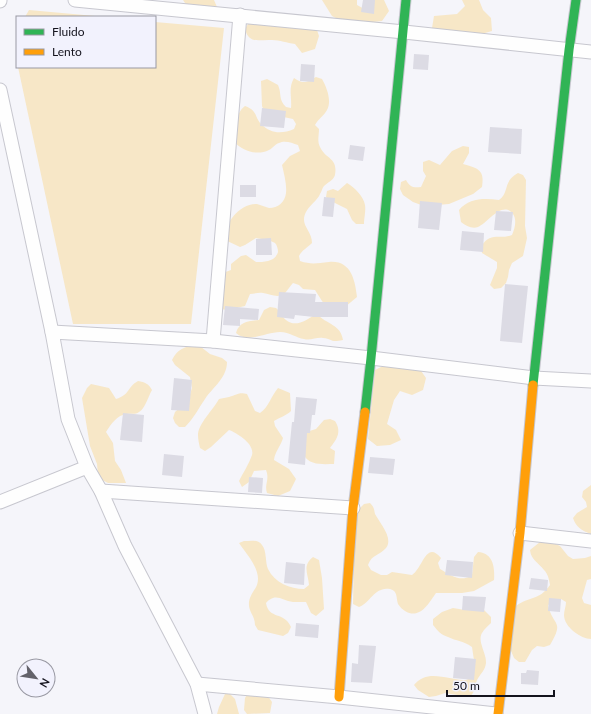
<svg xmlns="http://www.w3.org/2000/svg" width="591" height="714" font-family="Lato,sans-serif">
	<rect width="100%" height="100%" fill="#f5f5fa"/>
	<g fill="#f7e7c7">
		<path d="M183,0H214L217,7L211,9L187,6Z"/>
		<path d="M322,0H357V5L366,10L372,0H384L389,11L382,21L364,23L353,27L332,16Z"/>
		<path d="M462,0H479L483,10L491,18L492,31L478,35L442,34L432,28L434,16L457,14L465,6Z"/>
		<path d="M29,10L106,17H25Z"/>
		<path d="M155,22L224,28L191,324H73L18,67H155Z"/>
		<path d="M260,22L302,29L308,27L317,30L319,36L315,49L302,53L295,44C287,43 280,40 272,40C260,39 249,45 245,29L248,24Z"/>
		<path d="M316,77L322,79C327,88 332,101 327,110C324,116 318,119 315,125L319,129C319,136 317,141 320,147C326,160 338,157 335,175C333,181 328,182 324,186C322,188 322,191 320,194C317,202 304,208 304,220C304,227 312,233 312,243C307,248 302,250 299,256L300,261C312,265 317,263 329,262C351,260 355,280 357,297L345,307L326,306L322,301L315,290L303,289L299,285L293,283C290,286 288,290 285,293C278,299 271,294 263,293C259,292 254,294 250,294L245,306L227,310L221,309L220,274L231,270V264L241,256L246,255L256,262C264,262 275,262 278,252C278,249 277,245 275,243C270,240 261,239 256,238L245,245L240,247L223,239C225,224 239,203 257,204C261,205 265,207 269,208C278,208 285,202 286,193C287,185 284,174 282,165L290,156L300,151L298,145C292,143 285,140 279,143C275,144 273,148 269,150C257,156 243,151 234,142C235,130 235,113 245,106C258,111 254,116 261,124C271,134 282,134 294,129L296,124L293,119L269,114L264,111L262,106L261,81L267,79L278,85C282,94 278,99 286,107L291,108C292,97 288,88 294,78C305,85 306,82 316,77Z"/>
		<path d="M463,146L469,147V153L463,164C478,168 485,170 482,187L473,194L449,204L424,206L413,202L403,195L400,189L401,182L406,180C410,187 413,188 421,187L426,176L423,171V162L429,160L440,165L452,151Z"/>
		<path d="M518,173L523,175L526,180L525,226L527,238L523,256L512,263L509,270L508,277L506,283L501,288L494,289L490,285L497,268V262L482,253L481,247C490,231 499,240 512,235C515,228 517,220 513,214C502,200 488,223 478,227C472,229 466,226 461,222L459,210C469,198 484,198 499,200C510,192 502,182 518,173Z"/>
		<path d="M347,183C354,187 364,197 365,205C366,211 364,218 364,224H356L352,220L347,209L331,201L326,197L327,191L333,189L338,191Z"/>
		<path d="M270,307L276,308C280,311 282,317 286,320C295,328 308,320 315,314C320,316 322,319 326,321C336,327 341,329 343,340C330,343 333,339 323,338C317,337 310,341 304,339C296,338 290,332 280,332C266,332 248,344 236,333C239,322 248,321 259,320L264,310Z"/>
		<path d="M190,346L201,347L210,354L222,358L227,362C227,378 213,387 205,399C198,409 194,418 185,427H179L175,423L173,418L175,412L184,404L190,394L192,388L190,377L175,365L172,360C176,352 181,348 190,346Z"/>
		<path d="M385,365L419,368L426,378L423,390L412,395L400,391L394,400L387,424L396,430L401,440L390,445L377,446L368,439L375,370Z"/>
		<path d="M138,381C145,382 149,384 152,390C148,397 145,409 139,412C135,415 131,413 127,414C117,415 111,424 106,432L113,443L115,461L121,470L126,483H108L102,480L98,475L97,464L90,446L82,398L87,388L91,384L109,388L116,399C130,395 127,387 138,381Z"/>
		<path d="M278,388L290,393L291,411C286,416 280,417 274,421L275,426L283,438C281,446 275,451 274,460L289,469L296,479L290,491L278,496L267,493C264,484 270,480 266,470L254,471L249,482L242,487L239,481C243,473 249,464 252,455C255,444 237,433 229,430L211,447L205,451L200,448C199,444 198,439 198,435C198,424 213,410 219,399C222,398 226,398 229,397C237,395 239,392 247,394L255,411L260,413C269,407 271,396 278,388Z"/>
		<path d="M330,419L335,421C342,432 337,439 330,448L335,451L334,464C325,464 309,466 304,455C302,449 304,439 303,433L316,429L324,420Z"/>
		<path d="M591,485V534C582,531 576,527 573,518L577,513L587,507L586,502L582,497L583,491Z"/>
		<path d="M370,503C374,507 374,509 375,514C379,522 394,538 386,548C379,556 372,554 368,565L371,570L381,575H387L392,572L412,575C423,568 426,540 441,558L438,563L440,569C450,575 461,583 472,575L474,557L478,552C493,553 495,567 494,580L474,591L462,593H436C429,603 420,620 405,611C402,609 400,607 398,604C396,598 398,591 390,589C375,586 370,603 359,607L353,604L355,513L364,504Z"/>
		<path d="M548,540L560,546L568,556L573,559L585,558L591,556V579L587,580L582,598L584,603L591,605V639C581,639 564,627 564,615C564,611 566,606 566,602L561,599L548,605C553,627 565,620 550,645L544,647L537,646L532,650L525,662H519L514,658L509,646L516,606C529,596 539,601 550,585C549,579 548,574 544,570C538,562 531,560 530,550L540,542Z"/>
		<path d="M244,541C250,541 258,539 262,545C267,551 265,562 268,569C275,583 290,589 304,589L309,585C308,573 302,566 313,557L319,560L322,578L324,609L316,616L311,613L306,602C301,602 297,602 293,602C282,601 276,592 266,603C269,620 284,611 291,627L288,633L283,636L258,630L255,625C255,615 248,612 249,602C250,595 255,590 257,585C262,570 247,555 239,543Z"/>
		<path d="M453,608L465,610L482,608L491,617V623C488,626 484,629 482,633C477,641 487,654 486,663C485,671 480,674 477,680C474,687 476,690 470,697L445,693L436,696L429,697L418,690L414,685C427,668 448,680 466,680L471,678L475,667L472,647C464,641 456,641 448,637C441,635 437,630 433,625V619L442,612Z"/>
		<path d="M265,692L272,702L270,713L247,714L244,710L245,698L248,693Z"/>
		<path d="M225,694H230L235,699L239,714H217L219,707Z"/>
	</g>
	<g fill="#dcdbe4">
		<path d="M363,0H375L374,14L361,12Z"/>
		<path d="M414,54L429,55L428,70L413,69Z"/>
		<path d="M301,64L315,65L314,82L300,81Z"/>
		<path d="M262,108L286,111L284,128L260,126Z"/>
		<path d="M490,127L522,129L521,154L488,152Z"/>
		<path d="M350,145L365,147L363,161L348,159Z"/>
		<rect x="240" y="185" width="16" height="12"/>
		<path d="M324,197L335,198L333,217L322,216Z"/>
		<path d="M420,201L442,203L439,230L418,228Z"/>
		<path d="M496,211L513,212L511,231L494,230Z"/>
		<path d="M462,231L484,233L483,252L460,250Z"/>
		<path d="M271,238L272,255H256V239Z"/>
		<path d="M505,284L528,286L522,343L500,341Z"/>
		<path d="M279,292L316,294L315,302H348V317H314L295,315L294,319L277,317Z"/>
		<path d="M225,306L259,309L258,320L240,319V326L223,325Z"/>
		<path d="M174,378L192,380L189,411L171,410Z"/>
		<path d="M296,397L317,399L315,415H312L310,433H307L305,465L288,463L292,422H294Z"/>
		<path d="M123,413L144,415L142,442L120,440Z"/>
		<path d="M164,454L184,456L182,477L162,475Z"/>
		<path d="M370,457L395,459L393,475L368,473Z"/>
		<path d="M249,477L263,478L262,493L248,492Z"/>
		<path d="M447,560L473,562L472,578L445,575Z"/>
		<path d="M286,562L305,564L304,585L284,583Z"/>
		<path d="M531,578L548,580L547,591L529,589Z"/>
		<path d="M463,596L486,597L484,612L462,610Z"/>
		<path d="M549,598L561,599L560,612L548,611Z"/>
		<path d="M296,623L319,625L318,638L295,636Z"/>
		<path d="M359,645L376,646L372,683L351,682L352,663L358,664Z"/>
		<path d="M455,657L476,659L474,680L453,678Z"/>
		<path d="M527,670L539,671L538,685L521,684V673H526Z"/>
	</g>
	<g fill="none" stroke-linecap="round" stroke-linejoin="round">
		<defs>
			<g id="street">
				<path d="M75,0L404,32L591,52"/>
				<path d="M0,1V0"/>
				<path d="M0,90L52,332L68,419L87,467L101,491L125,546L197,684L205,714"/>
				<path d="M52,332L213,341L371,358L534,378L591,381"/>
				<path d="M213,341L240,15"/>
				<path d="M101,491L353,508"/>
				<path d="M0,502L87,467"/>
				<path d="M520,533L591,541"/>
				<path d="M197,684L339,697L496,714"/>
			</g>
			<g id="fast">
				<path d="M533,385L569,50L576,0"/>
				<path d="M365,412L371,358L406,0"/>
			</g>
			<g id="slow">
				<path d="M339,697L353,508L365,412"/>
				<path d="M498,714L520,533L533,385"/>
			</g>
		</defs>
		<use href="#street" stroke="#c7c7cf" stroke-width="15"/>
		<use href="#fast" stroke="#c7c7cf" stroke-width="11"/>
		<use href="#slow" stroke="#c7c7cf" stroke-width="11"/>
		<use href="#street" stroke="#fefefe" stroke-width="13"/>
		<use href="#fast" stroke="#30b455" stroke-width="9"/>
		<use href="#slow" stroke="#ff9f0a" stroke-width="9"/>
	</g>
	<rect x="16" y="16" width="140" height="52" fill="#f2f2fd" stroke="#9999a3"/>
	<rect x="24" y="29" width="20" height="6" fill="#30b455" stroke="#9999a3"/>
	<text x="52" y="36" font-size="12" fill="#14131d">Fluido</text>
	<rect x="24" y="49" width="20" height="6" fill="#ff9f0a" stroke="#9999a3"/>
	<text x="52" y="56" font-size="12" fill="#14131d">Lento</text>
	<g transform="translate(36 678) rotate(120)"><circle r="19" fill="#f2f2fd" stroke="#9999a3"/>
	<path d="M0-3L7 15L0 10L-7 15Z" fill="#63626a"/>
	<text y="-6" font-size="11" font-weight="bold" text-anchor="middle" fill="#14131d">N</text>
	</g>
	<path d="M447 690v6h107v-6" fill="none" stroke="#14131d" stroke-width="2"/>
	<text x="453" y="690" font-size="12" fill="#14131d" stroke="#f2f2fd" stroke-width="3" paint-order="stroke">50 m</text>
</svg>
